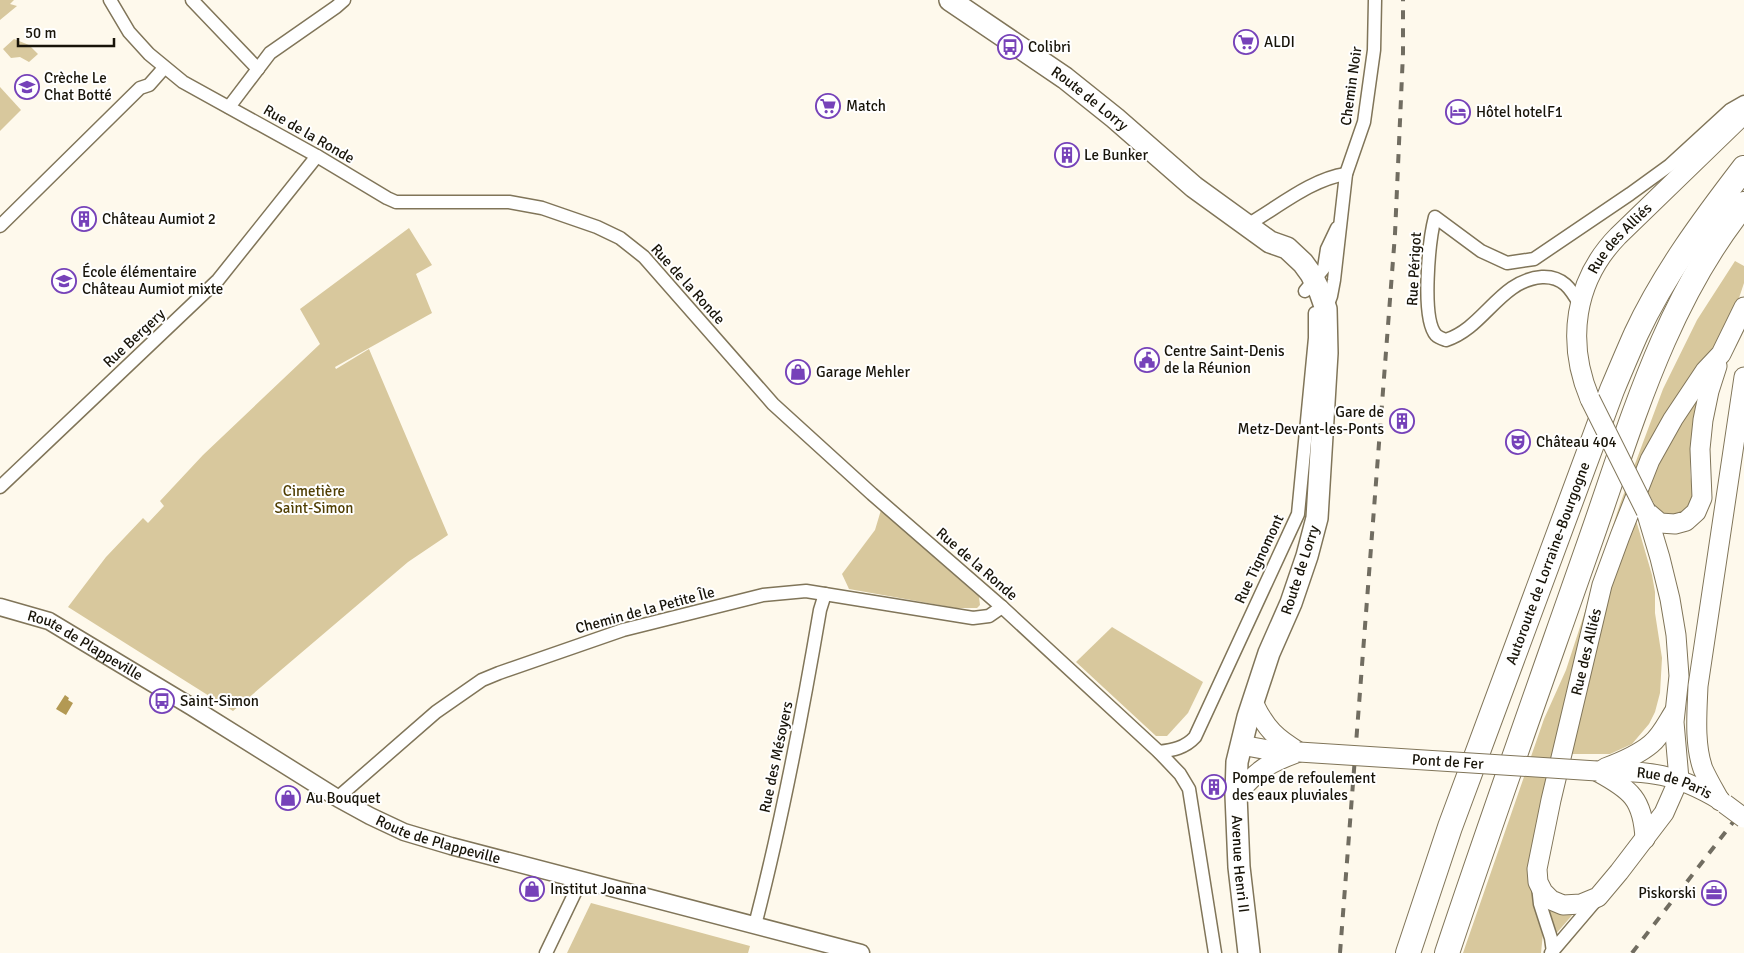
<svg xmlns="http://www.w3.org/2000/svg" width="1744" height="953" font-family="Signika,sans-serif">
	<rect width="100%" height="100%" fill="#fef9ec"/>
	<g fill="#d8c89d">
		<path d="M0,0H14L10,4L17,6L0,20Z"/>
		<path d="M14,39L29,45L38,54L29,62L20,57L11,58L3,49Z"/>
		<path d="M0,87L21,110L0,131Z"/>
		<path d="M409,228L432,265L416,274L432,313L335,367L336,369L369,349L448,535L408,562L233,711L68,607L106,557L143,518L148,523L164,506L160,501L203,455L320,344L300,309Z"/>
		<path d="M1735,261L1744,266V283L1738,301L1601,567L1536,905L1543,933L1541,953H1463L1544,719L1566,670L1620,504L1663,389L1697,320Z"/>
		<path d="M1709,375C1704,394 1696,414 1693,434C1691,445 1690,458 1690,469C1690,487 1701,512 1672,514C1657,516 1651,497 1645,486Z"/>
		<path d="M881,510L979,597L980,605L977,608H956L849,589L842,574L875,530Z"/>
		<path d="M1636,520L1652,575L1655,592V613L1662,658L1660,693L1655,712L1649,724L1632,744L1610,754H1568L1610,585Z"/>
		<path d="M1112,627L1203,682L1188,713L1167,736H1156L1076,662Z"/>
		<path d="M591,903L750,946L748,953H567Z"/>
		<path d="M1546,908L1574,913L1555,935Z"/>
	</g>
	<path fill="#b39953" d="M65,695L69,698L68,700L73,703L66,715L56,709Z"/>
	<g fill="none" stroke-linecap="round" stroke-linejoin="round">
		<defs>
			<g id="minor">
				<path d="M110,0L129,32L149,54L183,82L317,156L387,198L396,202H509L542,208L597,227L620,238L644,257L773,404L872,494L1002,607L1159,752L1180,774L1189,789L1215,953"/>
				<path d="M192,0L258,69"/>
				<path d="M229,107L270,53L336,7L344,0"/>
				<path d="M1247,225C1277,208 1311,179 1346,174"/>
				<path d="M0,226L140,88L149,85L164,68"/>
				<path d="M1305,291L1324,268L1327,249L1337,228"/>
				<path d="M1580,305C1571,289 1563,276 1542,277C1500,280 1484,328 1446,340C1443,339 1439,338 1436,335C1421,318 1429,240 1435,217L1481,251L1507,263L1534,259L1630,194L1670,165L1730,110L1744,102"/>
				<path d="M1326,309L1331,296L1334,280L1346,174L1364,122L1374,50L1375,0"/>
				<path d="M0,487L218,280L317,156"/>
				<path d="M1159,752C1173,750 1185,748 1195,737L1298,514L1315,338V313"/>
				<path d="M339,799L343,793L436,712L482,680L499,673L623,630L763,595L806,591L973,618L989,616L1002,607"/>
				<path d="M1538,886L1540,904L1551,938L1553,952"/>
				<path d="M755,925C782,821 802,716 820,610L825,594"/>
				<path d="M546,953L581,880"/>
				<path d="M1551,953L1597,899"/>
			</g>
			<g id="tertiary">
				<path id="s1" d="M0,607L49,621L192,707L339,799L370,816L404,832L451,846L861,953"/>
			</g>
			<g id="secondary">
				<path id="s2" d="M1590,399C1566,342 1574,281 1618,236L1744,114"/>
				<path id="s3" d="M1646,511L1660,558L1670,599L1676,635L1679,676L1674,722L1679,779L1664,813L1619,872L1598,897L1581,904L1563,905L1551,900L1543,892L1538,882L1537,869L1551,800L1602,585L1620,536L1650,460L1673,419L1705,371L1721,354L1744,307"/>
				<path d="M1646,511L1660,523L1675,524L1686,521L1696,512L1702,498L1700,449L1703,420L1709,391L1717,366"/>
				<path d="M1254,704C1266,729 1276,738 1299,752"/>
				<path d="M1241,745L1279,752H1293"/>
				<path d="M1605,768C1621,762 1638,755 1651,744C1661,736 1667,723 1674,712"/>
				<path id="s4" d="M1597,771C1651,772 1673,772 1720,800"/>
				<path d="M1598,772C1631,790 1643,799 1645,839"/>
				<path d="M1236,795C1259,769 1266,764 1299,752"/>
				<path d="M1720,801C1714,790 1708,780 1703,769C1694,744 1697,712 1698,686L1744,377"/>
			</g>
			<g id="primary">
				<path id="s5" d="M950,0L1065,78L1115,118L1194,187L1270,242L1287,248L1303,263L1311,274L1320,292L1326,309L1327,353L1317,518L1307,556L1291,603L1269,653L1248,717L1237,762L1236,795L1239,867L1249,953"/>
			</g>
			<g id="motorway">
				<path id="s6" d="M1408,953L1450,827L1612,390C1620,371 1628,352 1636,334C1664,274 1704,220 1744,168"/>
				<path d="M1447,953C1492,818 1540,684 1587,550C1629,432 1663,304 1744,204"/>
			</g>
		</defs>
		<use href="#minor" stroke="#807559" stroke-width="15"/>
		<use href="#tertiary" stroke="#807559" stroke-width="19"/>
		<use href="#secondary" stroke="#807559" stroke-width="21"/>
		<use href="#primary" stroke="#807559" stroke-width="24"/>
		<use href="#motorway" stroke="#807559" stroke-width="26"/>
		<use href="#minor" stroke="#fff" stroke-width="12"/>
		<use href="#tertiary" stroke="#fff" stroke-width="16"/>
		<use href="#secondary" stroke="#fff" stroke-width="19"/>
		<use href="#primary" stroke="#fff" stroke-width="21"/>
		<use href="#motorway" stroke="#fff" stroke-width="24"/>
		<g stroke="#716d61" stroke-width="4" stroke-dasharray="9 9" stroke-linecap="butt">
			<path d="M1340,953L1395,234L1403,53V0"/>
			<path d="M1632,953L1744,808"/>
		</g>
		<defs>
			<g id="secondary-bridge">
				<path d="M1590,399L1646,511"/>
				<path id="s7" d="M1299,752L1597,771"/>
				<path d="M1725,804L1744,818"/>
			</g>
		</defs>
		<use href="#secondary-bridge" stroke="#807559" stroke-width="21" stroke-linecap="butt"/>
		<use href="#secondary-bridge" stroke="#fff" stroke-width="19"/>
	</g>
	<defs>
		<symbol id="supermarket-ring" viewBox="-11 -11 22 22"><circle r="9.5" fill="#fff" stroke="#7642b9" stroke-width="1.5"/><path d="M-6-5.5h2.5l.6 2H6L4.5 2H-2.5L-4.4-4H-6ZM-1.5 3.2a1.3 1.3 0 1 0 .1 0ZM3 3.2a1.3 1.3 0 1 0 .1 0Z" fill="#7642b9"/></symbol>
		<symbol id="bus-ring" viewBox="-11 -11 22 22"><circle r="9.5" fill="#fff" stroke="#7642b9" stroke-width="1.5"/><path d="M-5-6H5V4H4V6H2V4H-2V6H-4V4H-5ZM-3.5-4V0h7V-4ZM-3.5 1.2v1.5H-2V1.2ZM2 1.2v1.5H3.5V1.2Z" fill="#7642b9"/></symbol>
		<symbol id="school-ring" viewBox="-11 -11 22 22"><circle r="9.5" fill="#fff" stroke="#7642b9" stroke-width="1.5"/><path d="M0-5L7-2L0 1L-7-2ZM-4 1L0 2.5L4 1V4Q0 6-4 4Z" fill="#7642b9"/></symbol>
		<symbol id="hotel-ring" viewBox="-11 -11 22 22"><circle r="9.5" fill="#fff" stroke="#7642b9" stroke-width="1.5"/><path d="M-6-4.5h1.5V1H6V5H4.5V3h-9V5H-6ZM-4 0a1.8 1.8 0 1 1 3.6 0ZM.5 0V-2.5h3Q6-2.5 6 0Z" fill="#7642b9"/></symbol>
		<symbol id="building-ring" viewBox="-11 -11 22 22"><circle r="9.5" fill="#fff" stroke="#7642b9" stroke-width="1.5"/><path d="M-4-6H4V6H1V3H-1V6H-4ZM-2.5-4.3h1.7v1.8h-1.7ZM.8-4.3h1.7v1.8H.8ZM-2.5-1h1.7V.8h-1.7ZM.8-1h1.7V.8H.8Z" fill="#7642b9"/></symbol>
		<symbol id="civic-ring" viewBox="-11 -11 22 22"><circle r="9.5" fill="#fff" stroke="#7642b9" stroke-width="1.5"/><path d="M-.6-6.5H3V-4.5H.6V-3L4-1V1h2V6H-6V1h2V-1L-.6-3ZM-1.2 2.5V6h2.4V2.5Z" fill="#7642b9"/></symbol>
		<symbol id="shop-ring" viewBox="-11 -11 22 22"><circle r="9.5" fill="#fff" stroke="#7642b9" stroke-width="1.5"/><path d="M-5-2.5h2.3a2.7 3.5 0 0 1 5.4 0H5L5.5 6h-11ZM-1.5-2.5h3a1.5 2.3 0 0 0-3 0Z" fill="#7642b9"/></symbol>
		<symbol id="theatre-ring" viewBox="-11 -11 22 22"><circle r="9.5" fill="#fff" stroke="#7642b9" stroke-width="1.5"/><path d="M-5-5.5Q0-4 5-5.5V0Q5 5 0 6Q-5 5-5 0ZM-3.3-2.5H-1v1.5H-3.3ZM1-2.5H3.3v1.5H1ZM-2.8 1Q0 5.5 2.8 1Z" fill="#7642b9"/></symbol>
		<symbol id="office-ring" viewBox="-11 -11 22 22"><circle r="9.5" fill="#fff" stroke="#7642b9" stroke-width="1.5"/><path d="M-6-3h4V-5.5h4V-3h4V5H-6ZM-1-4.5V-3h2v-1.5ZM-6 0V1H6V0Z" fill="#7642b9"/></symbol>
	</defs>
	<g fill-rule="evenodd">
		<use href="#supermarket-ring" x="1232" y="28" width="28" height="28"/>
		<use href="#bus-ring" x="996" y="33" width="28" height="28"/>
		<use href="#school-ring" x="13" y="73" width="28" height="28"/>
		<use href="#supermarket-ring" x="814" y="92" width="28" height="28"/>
		<use href="#hotel-ring" x="1444" y="98" width="28" height="28"/>
		<use href="#building-ring" x="1053" y="141" width="28" height="28"/>
		<use href="#building-ring" x="70" y="205" width="28" height="28"/>
		<use href="#school-ring" x="50" y="267" width="28" height="28"/>
		<use href="#civic-ring" x="1133" y="346" width="28" height="28"/>
		<use href="#shop-ring" x="784" y="358" width="28" height="28"/>
		<use href="#building-ring" x="1388" y="407" width="28" height="28"/>
		<use href="#theatre-ring" x="1504" y="428" width="28" height="28"/>
		<use href="#bus-ring" x="148" y="687" width="28" height="28"/>
		<use href="#building-ring" x="1200" y="773" width="28" height="28"/>
		<use href="#shop-ring" x="274" y="784" width="28" height="28"/>
		<use href="#shop-ring" x="518" y="875" width="28" height="28"/>
		<use href="#office-ring" x="1700" y="879" width="28" height="28"/>
	</g>
	<g text-anchor="middle" dominant-baseline="central" stroke-width="4" stroke-linejoin="round" paint-order="stroke">
		<g font-size="15" fill="#181409" stroke="#fff" text-anchor="start">
			<text x="1264" y="42">ALDI</text>
			<text x="1028" y="47">Colibri</text>
			<text x="44" y="78">Crèche Le<tspan x="44" dy="17">Chat Botté</tspan></text>
			<text x="846" y="106">Match</text>
			<text x="1476" y="112">Hôtel hotelF1</text>
			<text x="1084" y="155">Le Bunker</text>
			<text x="102" y="219">Château Aumiot 2</text>
			<text x="82" y="272">École élémentaire<tspan x="82" dy="17">Château Aumiot mixte</tspan></text>
			<text x="1164" y="351">Centre Saint-Denis<tspan x="1164" dy="17">de la Réunion</tspan></text>
			<text x="816" y="372">Garage Mehler</text>
			<text x="1384" y="412" text-anchor="end">Gare de<tspan x="1384" dy="17">Metz-Devant-les-Ponts</tspan></text>
			<text x="1536" y="442">Château 404</text>
			<text x="180" y="701">Saint-Simon</text>
			<text x="1232" y="778">Pompe de refoulement<tspan x="1232" dy="17">des eaux pluviales</tspan></text>
			<text x="306" y="798">Au Bouquet</text>
			<text x="550" y="889">Institut Joanna</text>
			<text x="1696" y="893" text-anchor="end">Piskorski</text>
		</g>
		<g font-size="15" fill="#181409" stroke="#fff">
			<text transform="translate(1351 86) rotate(-82)">Chemin Noir</text>
			<text stroke="none"><textPath href="#s5" startOffset="171">Route de Lorry</textPath></text>
			<text transform="translate(309 134) rotate(30)">Rue de la Ronde</text>
			<text stroke="none"><textPath href="#s2" startOffset="175">Rue des Alliés</textPath></text>
			<text transform="translate(1414 269) rotate(-87)">Rue Périgot</text>
			<text transform="translate(688 284) rotate(48)">Rue de la Ronde</text>
			<text transform="translate(134 338) rotate(-43)">Rue Bergery</text>
			<text transform="translate(1259 559) rotate(-65)">Rue Tignomont</text>
			<text stroke="none"><textPath href="#s6" startOffset="414">Autoroute de Lorraine-Bourgogne</textPath></text>
			<text transform="translate(977 564) rotate(41)">Rue de la Ronde</text>
			<text transform="translate(1300 570) rotate(-72)">Route de Lorry</text>
			<text transform="translate(645 610) rotate(-15)">Chemin de la Petite Île</text>
			<text stroke="none"><textPath href="#s1" startOffset="94">Route de Plappeville</textPath></text>
			<text stroke="none"><textPath href="#s3" startOffset="724">Rue des Alliés</textPath></text>
			<text transform="translate(776 757) rotate(-78)">Rue des Mésoyers</text>
			<text stroke="none"><textPath href="#s7" startOffset="149">Pont de Fer</textPath></text>
			<text stroke="none"><textPath href="#s4" startOffset="79">Rue de Paris</textPath></text>
			<text stroke="none"><textPath href="#s1" startOffset="499">Route de Plappeville</textPath></text>
			<text stroke="none"><textPath href="#s5" startOffset="1062">Avenue Henri II</textPath></text>
		</g>
		<g font-size="15" fill="#503e02" stroke="#fff">
			<text x="314" y="491">Cimetière<tspan x="314" dy="17">Saint-Simon</tspan></text>
		</g>
	</g>
	<path d="M18 38v8h96v-8" fill="none" stroke="#181409" stroke-width="2.5"/>
	<text x="25" y="38" font-size="15" fill="#181409" stroke="#ffffff" stroke-width="4" paint-order="stroke">50 m</text>
</svg>
